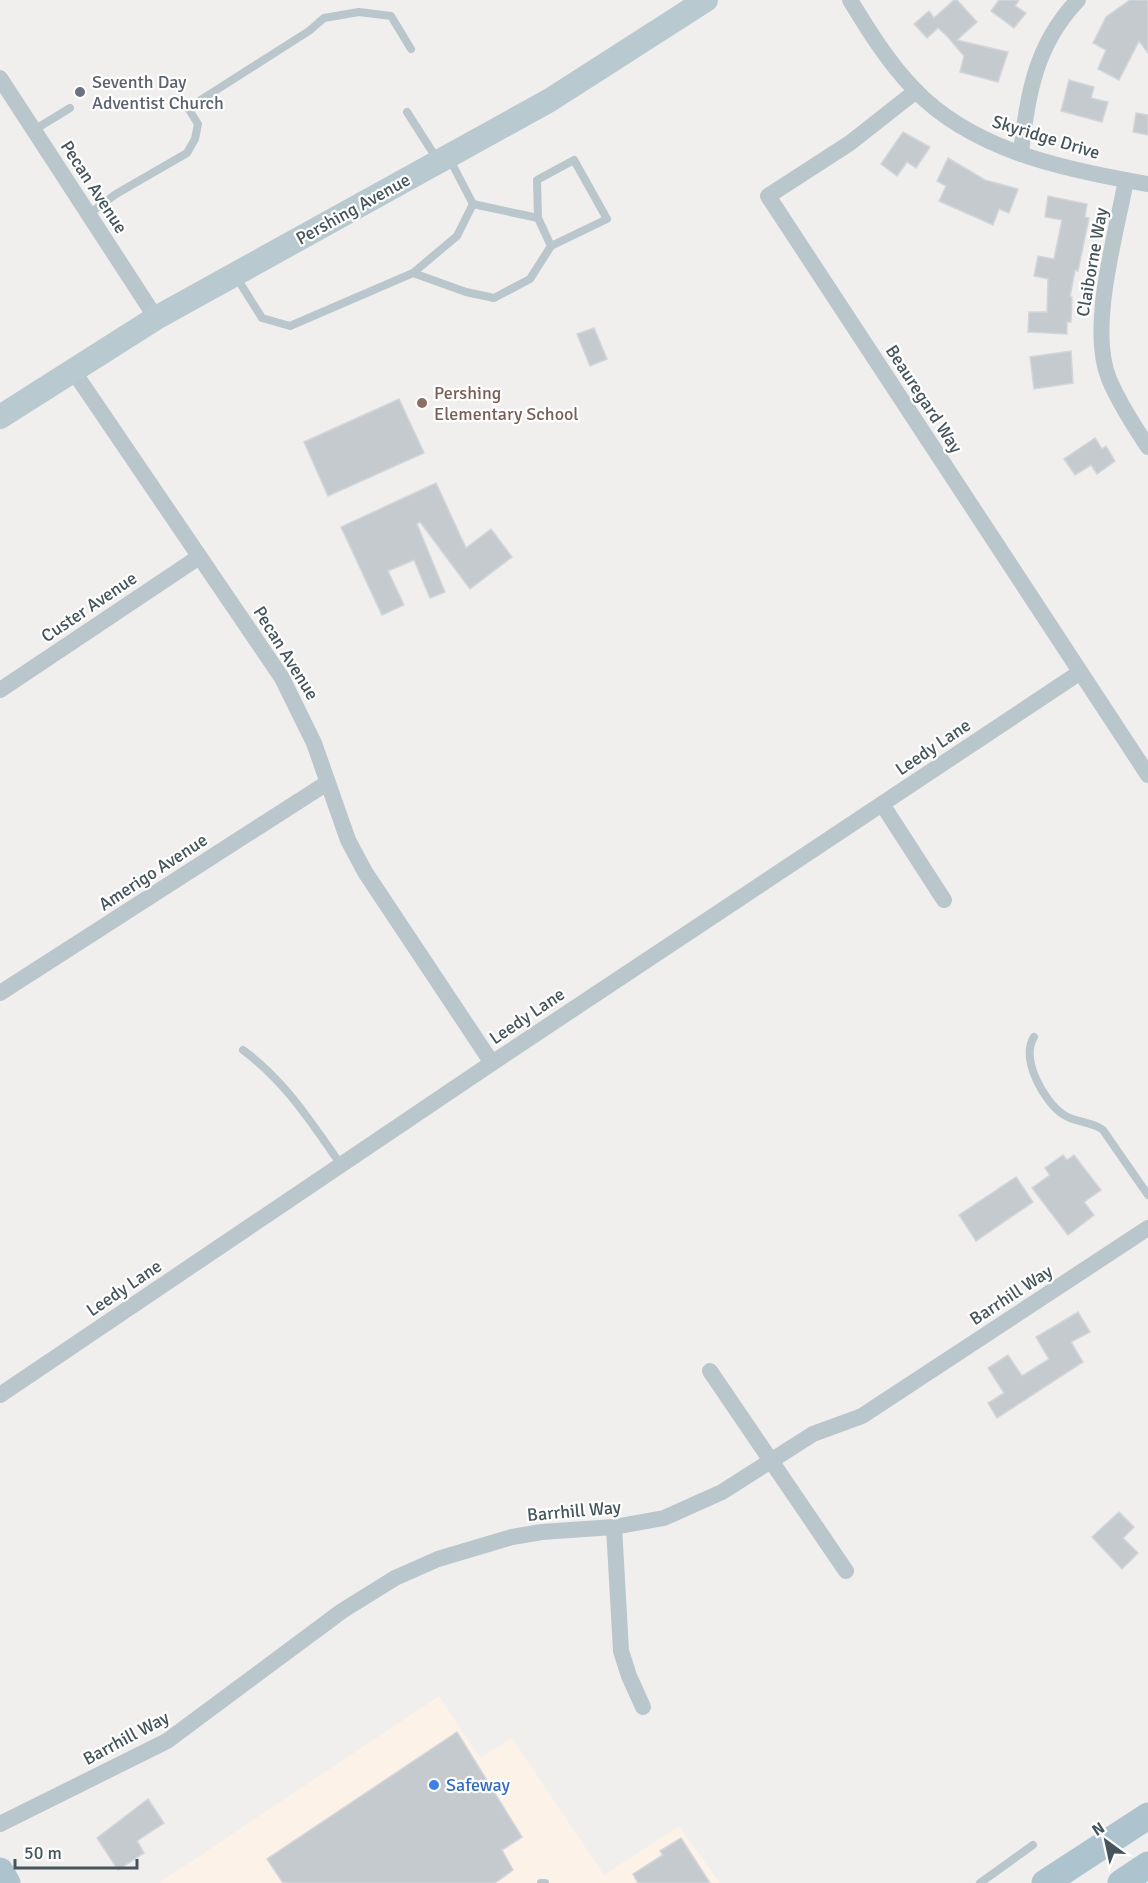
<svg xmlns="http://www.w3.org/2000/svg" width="1148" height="1883" font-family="Signika,sans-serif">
	<rect width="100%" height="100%" fill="#f1eeee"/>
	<path fill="#fcf2e7" d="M439,1696L480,1758L512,1738L604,1875L679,1826L720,1883H159Z"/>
	<g fill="#c5cace" stroke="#d2d6da" stroke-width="1.5">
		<path d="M954,0H957L977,22L957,40L1008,52L998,82L960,72L964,56L946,35L938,28L927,38L914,24L929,11L934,18Z"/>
		<path d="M999,0H1019L1015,6L1026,13L1014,28L991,11Z"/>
		<path d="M1130,0H1148V53L1139,41L1119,80L1098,69L1106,50L1093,43L1106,17Z"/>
		<path d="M1069,80L1094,87L1091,98L1108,102L1102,122L1061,111Z"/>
		<path d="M1136,113L1148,115V135L1133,132Z"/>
		<path d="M903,132L930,147L916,168L907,162L897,176L881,164Z"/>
		<path d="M948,158L985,180L1018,189L1009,213L999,209L993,225L939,201L946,186L937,181Z"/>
		<path d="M1048,196L1087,204L1085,217L1089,218L1078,271L1075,270L1070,297H1072L1071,322H1067V334L1028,332L1029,312H1047L1048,279L1034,276L1038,256L1054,259L1062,220L1045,217Z"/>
		<path d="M594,328L607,359L590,366L577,334Z"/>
		<path d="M1071,351L1073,383L1034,389L1030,357Z"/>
		<path d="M399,399L424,453L328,496L304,442Z"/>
		<path d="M1095,438L1102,449L1106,446L1115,461L1097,474L1091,465L1075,475L1064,459Z"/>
		<path d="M436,483L466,548L491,529L512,557L470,589L420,522L417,524L445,592L430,598L414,560L388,571L404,605L382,615L341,527Z"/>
		<path d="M1063,1155L1067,1160L1074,1155L1101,1190L1084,1202L1094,1215L1068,1235L1032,1188L1050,1175L1045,1168Z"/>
		<path d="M1016,1177L1033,1202L976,1241L959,1215Z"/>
		<path d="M1078,1312L1090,1332L1071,1342L1083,1362L997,1418L988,1403L1004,1393L988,1368L1008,1355L1022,1376L1049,1359L1036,1337Z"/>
		<path d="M1119,1512L1134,1527L1123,1538L1138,1553L1122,1569L1092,1537Z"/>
		<path d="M457,1732L522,1837L502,1850L513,1870L495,1883H283L267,1859Z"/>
		<path d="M148,1799L164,1823L137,1841L144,1853L118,1870L97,1838Z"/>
		<path d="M681,1838L710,1883H638L633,1874L663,1855L660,1851Z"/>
	</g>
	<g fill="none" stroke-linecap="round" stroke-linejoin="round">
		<g stroke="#b9c6cb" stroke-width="8">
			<path d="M407,112L437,159"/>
			<path d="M34,130L70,108"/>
			<path d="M89,214L116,194L187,153L195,139L198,124L188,108L309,31L324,18L359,12L391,16L411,49"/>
			<path d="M538,218L537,180L574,160L607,219L551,246"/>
			<path d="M413,273L466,292L494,298L530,279L551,246L538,218L473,204"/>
			<path d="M235,275L262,318L290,326L413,273L457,236L473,204L449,158"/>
			<path d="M1034,1037C1020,1059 1044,1102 1064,1115C1076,1123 1092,1121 1103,1130L1148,1195"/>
			<path d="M243,1050C285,1081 311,1122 341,1165"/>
			<path d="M541,1883H545"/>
			<path d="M980,1883L1033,1845"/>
		</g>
		<g stroke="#b9c6cb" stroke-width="16">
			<path d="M850,0C869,31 888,62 914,89C973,151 1066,170 1148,184"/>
			<path d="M0,78L156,318"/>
			<path d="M916,91L850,143L768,196L1148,775"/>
			<path d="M1021,152C1028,94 1035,45 1078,0"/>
			<path d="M1126,180C1116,235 1088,328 1109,379C1119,403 1134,426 1148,447"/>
			<path d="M74,372L282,678L314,743L348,840L365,872L492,1063"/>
			<path d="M0,690L199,557"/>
			<path d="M882,804L944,900"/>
			<path d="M0,993L327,783"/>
			<path d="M710,1371L846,1571"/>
			<path d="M0,1395L492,1063L1079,673"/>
			<path d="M614,1527L621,1651L629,1676L643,1707"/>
			<path d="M0,1824L167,1741L342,1611L395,1578L438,1559L512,1537L542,1532L614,1527L664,1518L722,1492L813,1434L862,1416L1148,1228"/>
		</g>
		<path stroke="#b9c9d0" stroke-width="24" d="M0,417L156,318L550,100L706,0"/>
		<g stroke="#adc3ce" stroke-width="27">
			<path d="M0,1871L7,1883"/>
			<path d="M1045,1883L1148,1816"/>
			<path d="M1121,1883L1148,1865"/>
		</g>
	</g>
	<circle fill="#6b7280" stroke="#fff" stroke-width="2" cx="80" cy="92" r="6"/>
	<circle fill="#8d6e63" stroke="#fff" stroke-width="2" cx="422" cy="403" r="6"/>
	<circle fill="#3f7fe0" stroke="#fff" stroke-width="2" cx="434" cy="1785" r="6"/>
	<g text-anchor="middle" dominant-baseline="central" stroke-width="4.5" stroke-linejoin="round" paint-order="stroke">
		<g font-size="18" fill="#5b616d" stroke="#fff" text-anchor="start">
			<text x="92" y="82">Seventh Day<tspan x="92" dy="21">Adventist Church</tspan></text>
		</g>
		<g font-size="18" fill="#46555c" stroke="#fff">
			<text transform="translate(1046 137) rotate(17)">Skyridge Drive</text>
			<text transform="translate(94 187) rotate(57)">Pecan Avenue</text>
			<text transform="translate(353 209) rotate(-29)">Pershing Avenue</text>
			<text transform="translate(1092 262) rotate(-80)">Claiborne Way</text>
			<text transform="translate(924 399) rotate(57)">Beauregard Way</text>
			<text transform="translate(89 607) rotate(-34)">Custer Avenue</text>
			<text transform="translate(286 653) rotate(58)">Pecan Avenue</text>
			<text transform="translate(933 747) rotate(-34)">Leedy Lane</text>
			<text transform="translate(153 872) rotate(-33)">Amerigo Avenue</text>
			<text transform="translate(527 1016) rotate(-34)">Leedy Lane</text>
			<text transform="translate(124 1288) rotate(-34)">Leedy Lane</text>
			<text transform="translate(1011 1295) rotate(-33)">Barrhill Way</text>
			<text transform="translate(574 1511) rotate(-5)">Barrhill Way</text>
			<text transform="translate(126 1738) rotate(-28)">Barrhill Way</text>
		</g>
		<g font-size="18" fill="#785e54" stroke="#fff" text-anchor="start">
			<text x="434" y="393">Pershing<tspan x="434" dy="21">Elementary School</tspan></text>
		</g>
		<g font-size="18" fill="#366cbe" stroke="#fff" text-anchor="start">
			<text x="446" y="1785">Safeway</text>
		</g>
	</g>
	<g transform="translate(1106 1841) rotate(327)" stroke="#ffffff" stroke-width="4.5" paint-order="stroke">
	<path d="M0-4.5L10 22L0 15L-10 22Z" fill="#46555c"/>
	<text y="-9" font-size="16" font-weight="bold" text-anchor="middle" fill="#46555c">N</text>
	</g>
	<path d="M15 1859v9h122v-9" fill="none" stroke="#46555c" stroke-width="3"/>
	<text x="24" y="1859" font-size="18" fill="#46555c" stroke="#ffffff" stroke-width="4.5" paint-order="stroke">50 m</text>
</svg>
